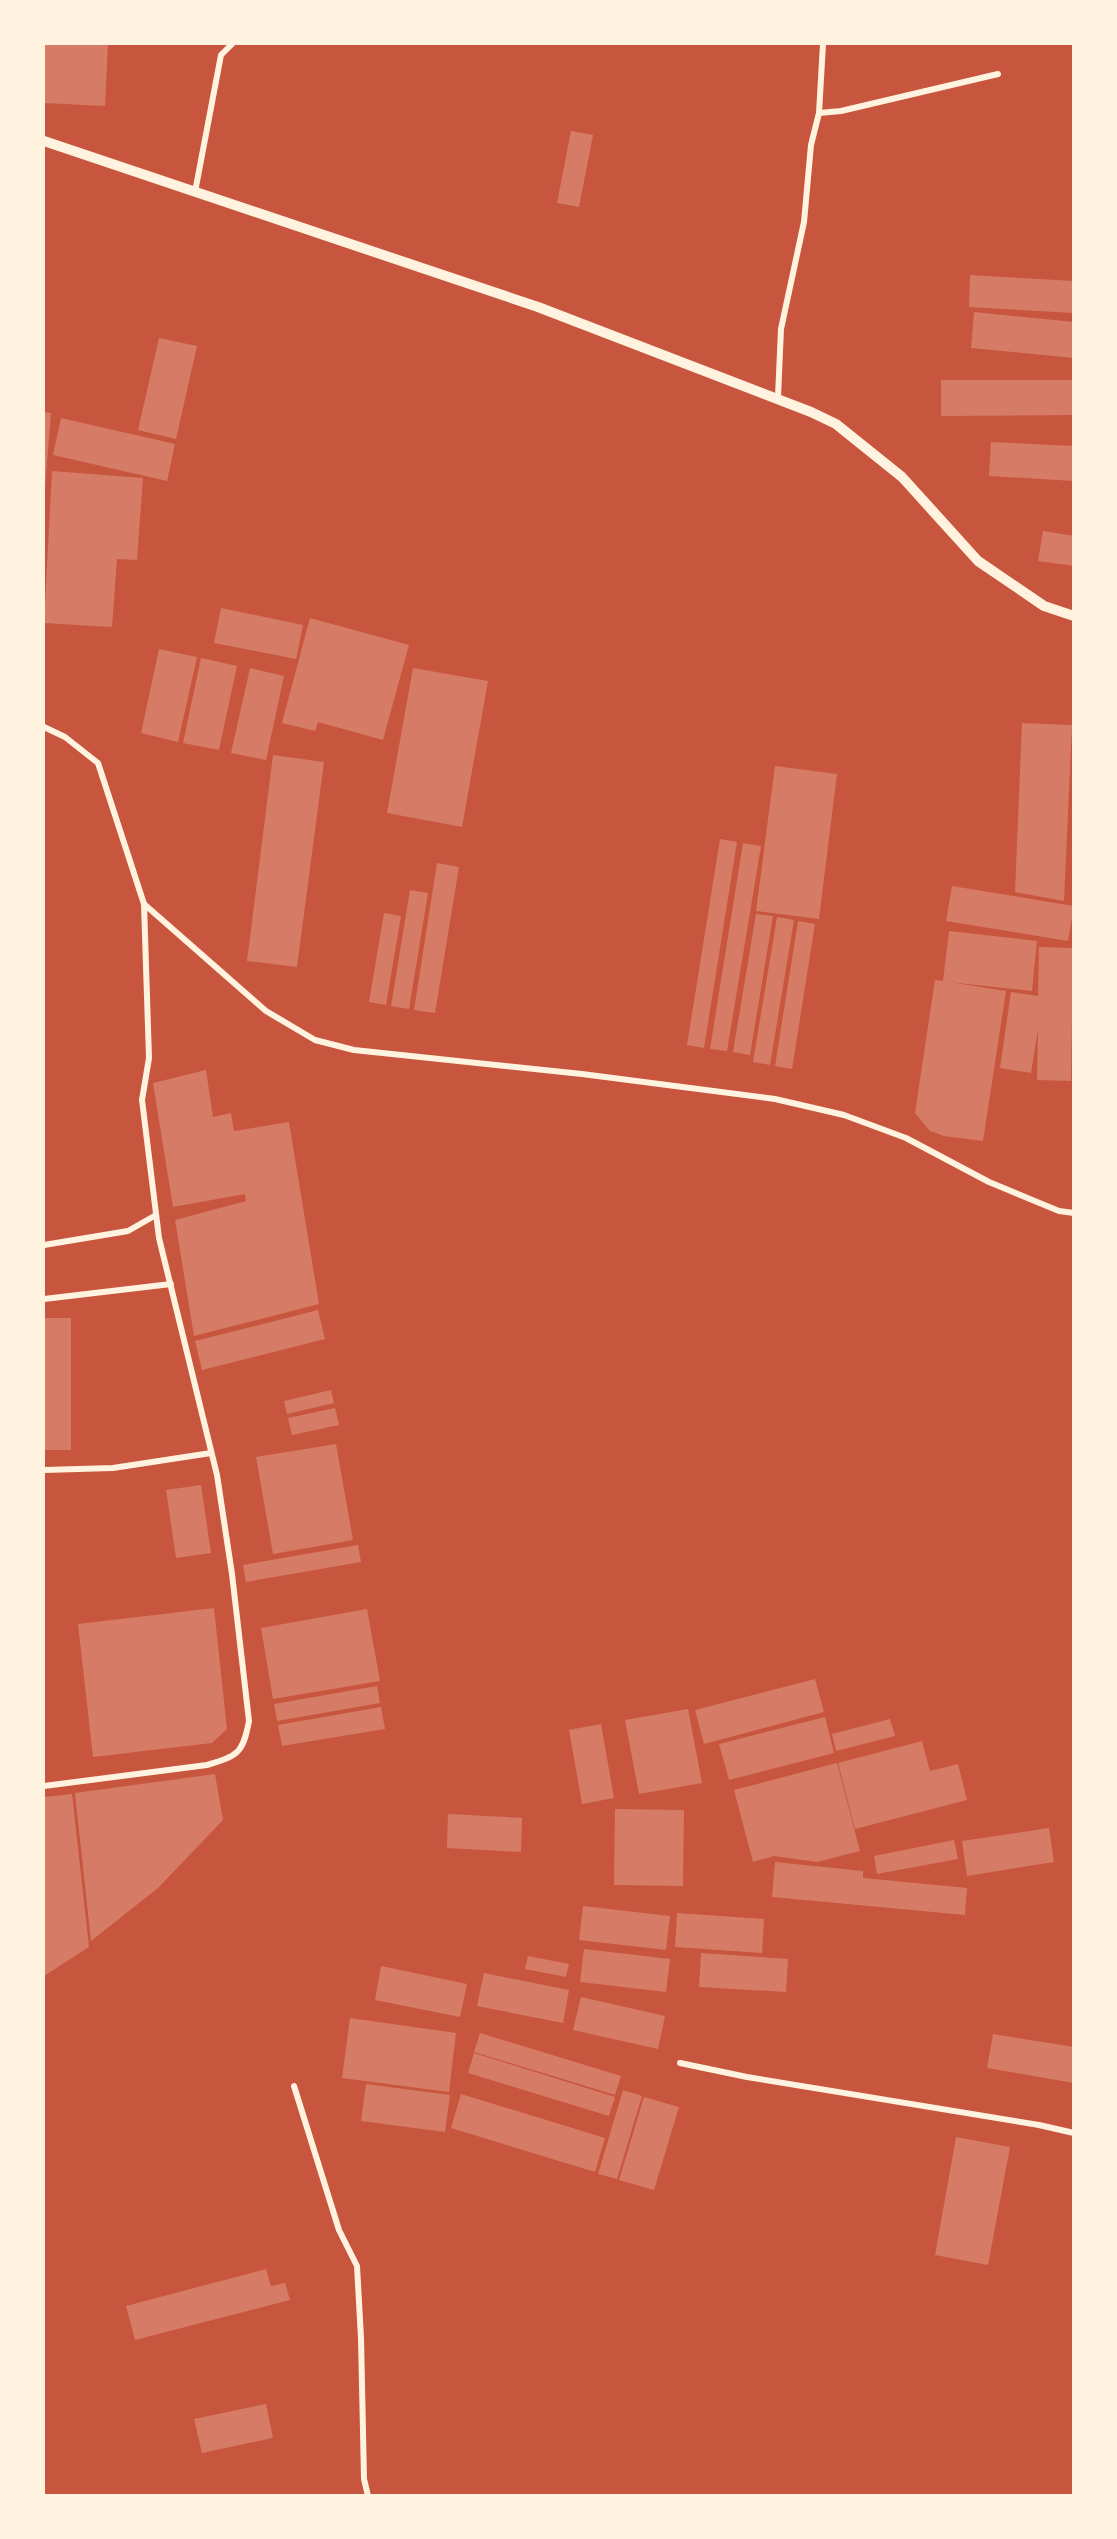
<svg xmlns="http://www.w3.org/2000/svg" width="1117" height="2539" font-family="'Alegreya Sans',sans-serif">
	<rect width="100%" height="100%" fill="#c8553d"/>
	<g fill="#d67c66">
		<path d="M44,44H108L105,106L44,103Z"/>
		<path d="M571,131L593,135L579,207L557,203Z"/>
		<path d="M970,275L1074,281V313L969,307Z"/>
		<path d="M974,312L1074,322V358L971,348Z"/>
		<path d="M159,338L197,346L176,439L138,430Z"/>
		<path d="M941,380H1074V415L941,416Z"/>
		<path d="M44,412L51,413L45,487H44Z"/>
		<path d="M61,418L175,444L167,481L53,455Z"/>
		<path d="M991,442L1074,446V481L989,476Z"/>
		<path d="M52,471L143,478L137,560L117,559L112,627L44,623Z"/>
		<path d="M1043,531L1074,536V566L1038,561Z"/>
		<path d="M221,608L303,625L296,659L214,643Z"/>
		<path d="M310,618L409,645L383,740L318,722L315,731L282,723Z"/>
		<path d="M159,649L197,657L178,742L141,733Z"/>
		<path d="M201,658L237,666L219,750L183,743Z"/>
		<path d="M250,668L284,676L266,760L231,753Z"/>
		<path d="M413,668L488,681L462,827L387,813Z"/>
		<path d="M1022,723L1072,725L1064,901L1015,892Z"/>
		<path d="M273,755L324,762L297,967L247,961Z"/>
		<path d="M775,766L837,774L819,919L756,911Z"/>
		<path d="M720,839L737,842L704,1048L687,1045Z"/>
		<path d="M743,843L761,846L727,1051L710,1049Z"/>
		<path d="M437,863L459,867L435,1013L414,1010Z"/>
		<path d="M952,886L1074,906L1068,941L946,921Z"/>
		<path d="M410,890L428,893L409,1009L391,1006Z"/>
		<path d="M384,913L401,916L386,1005L369,1002Z"/>
		<path d="M756,914L773,916L750,1055L733,1052Z"/>
		<path d="M777,917L794,920L770,1065L753,1062Z"/>
		<path d="M798,921L815,924L792,1069L775,1066Z"/>
		<path d="M949,931L1037,941L1032,991L949,982L1006,991L983,1141L944,1136L930,1131L915,1113L935,980L943,981Z"/>
		<path d="M1039,947L1073,948L1071,1081L1037,1080L1038,1029L1031,1073L1000,1068L1011,992L1038,996Z"/>
		<path d="M206,1070L213,1117L231,1113L234,1131L289,1122L319,1304L194,1336L175,1220L246,1201L245,1194L173,1207L153,1083Z"/>
		<path d="M318,1310L325,1339L202,1370L195,1341Z"/>
		<rect x="44" y="1318" width="27" height="132"/>
		<path d="M331,1390L334,1403L287,1414L284,1401Z"/>
		<path d="M335,1408L339,1425L292,1435L288,1418Z"/>
		<path d="M336,1444L353,1540L273,1554L256,1457Z"/>
		<path d="M201,1485L211,1553L176,1558L166,1490Z"/>
		<path d="M358,1545L361,1562L246,1582L243,1565Z"/>
		<path d="M214,1608L227,1729L212,1743L93,1757L78,1624Z"/>
		<path d="M367,1609L380,1681L273,1699L261,1628Z"/>
		<path d="M815,1679L824,1712L704,1744L695,1710Z"/>
		<path d="M377,1686L380,1703L277,1721L274,1704Z"/>
		<path d="M381,1707L385,1729L282,1746L278,1725Z"/>
		<path d="M688,1709L702,1783L639,1794L625,1720Z"/>
		<path d="M825,1717L834,1753L729,1780L719,1744Z"/>
		<path d="M890,1719L895,1736L836,1751L832,1734Z"/>
		<path d="M601,1724L614,1798L582,1804L569,1730Z"/>
		<path d="M922,1741L930,1771L958,1764L967,1800L855,1829L838,1763Z"/>
		<path d="M837,1763L860,1851L817,1862L774,1856L753,1862L734,1790Z"/>
		<path d="M215,1774L223,1820L158,1888L91,1941L75,1793Z"/>
		<path d="M72,1794L89,1947L44,1976V1797Z"/>
		<path d="M615,1809L684,1810L683,1886L614,1885Z"/>
		<path d="M448,1814L522,1818L521,1852L447,1848Z"/>
		<path d="M1049,1828L1054,1862L967,1876L962,1841Z"/>
		<path d="M954,1840L958,1859L877,1874L874,1856Z"/>
		<path d="M775,1862L863,1871V1878L967,1888L965,1915L772,1897Z"/>
		<path d="M583,1906L670,1916L666,1950L579,1940Z"/>
		<path d="M677,1913L764,1919L762,1953L675,1947Z"/>
		<path d="M584,1949L670,1959L666,1992L580,1982Z"/>
		<path d="M701,1953L788,1959L786,1992L699,1987Z"/>
		<path d="M528,1956L569,1964L566,1977L525,1969Z"/>
		<path d="M381,1966L467,1984L460,2017L375,2000Z"/>
		<path d="M484,1973L569,1990L563,2023L477,2006Z"/>
		<path d="M581,1997L665,2016L658,2049L573,2030Z"/>
		<path d="M350,2018L456,2033L449,2092L342,2078Z"/>
		<path d="M480,2033L621,2076L615,2095L474,2052Z"/>
		<path d="M993,2034L1074,2047V2083L987,2068Z"/>
		<path d="M474,2053L615,2097L609,2116L468,2073Z"/>
		<path d="M366,2084L450,2095L445,2132L361,2121Z"/>
		<path d="M623,2090L642,2096L617,2179L598,2174Z"/>
		<path d="M461,2094L605,2138L595,2172L451,2128Z"/>
		<path d="M644,2097L679,2107L654,2190L619,2180Z"/>
		<path d="M956,2137L1010,2147L988,2265L935,2255Z"/>
		<path d="M266,2269L271,2286L285,2283L290,2300L135,2340L126,2306Z"/>
		<path d="M266,2404L273,2438L202,2453L194,2419Z"/>
	</g>
	<g fill="none" stroke-linecap="round" stroke-linejoin="round">
		<g stroke="#fff3e0" stroke-width="6">
			<path d="M819,113L841,111L998,74"/>
			<path d="M195,192L221,55L232,44"/>
			<path d="M778,397L781,329L804,222L811,145L819,113L823,44"/>
			<path d="M44,727L65,737L98,763L144,904L266,1011L315,1040L354,1050L582,1074L775,1099L844,1115L906,1138L989,1182L1059,1211L1074,1213"/>
			<path d="M44,1245L128,1231L156,1215"/>
			<path d="M44,1299L171,1284"/>
			<path d="M44,1470L113,1468L211,1453"/>
			<path d="M44,1786L207,1765C238,1756 243,1753 249,1721L232,1574L217,1475L159,1238L142,1100L149,1058L144,904"/>
			<path d="M680,2063L747,2077L1039,2125L1074,2133"/>
			<path d="M294,2086L339,2230L357,2266L361,2338L364,2479L368,2496"/>
		</g>
		<path stroke="#fff3e0" stroke-width="10" d="M44,141L538,307L811,412L836,424L902,477L978,561L1044,606L1074,616"/>
	</g>
	<rect width="1117" height="2539" fill="none" stroke="#fff3e0" stroke-width="90"/>
</svg>
